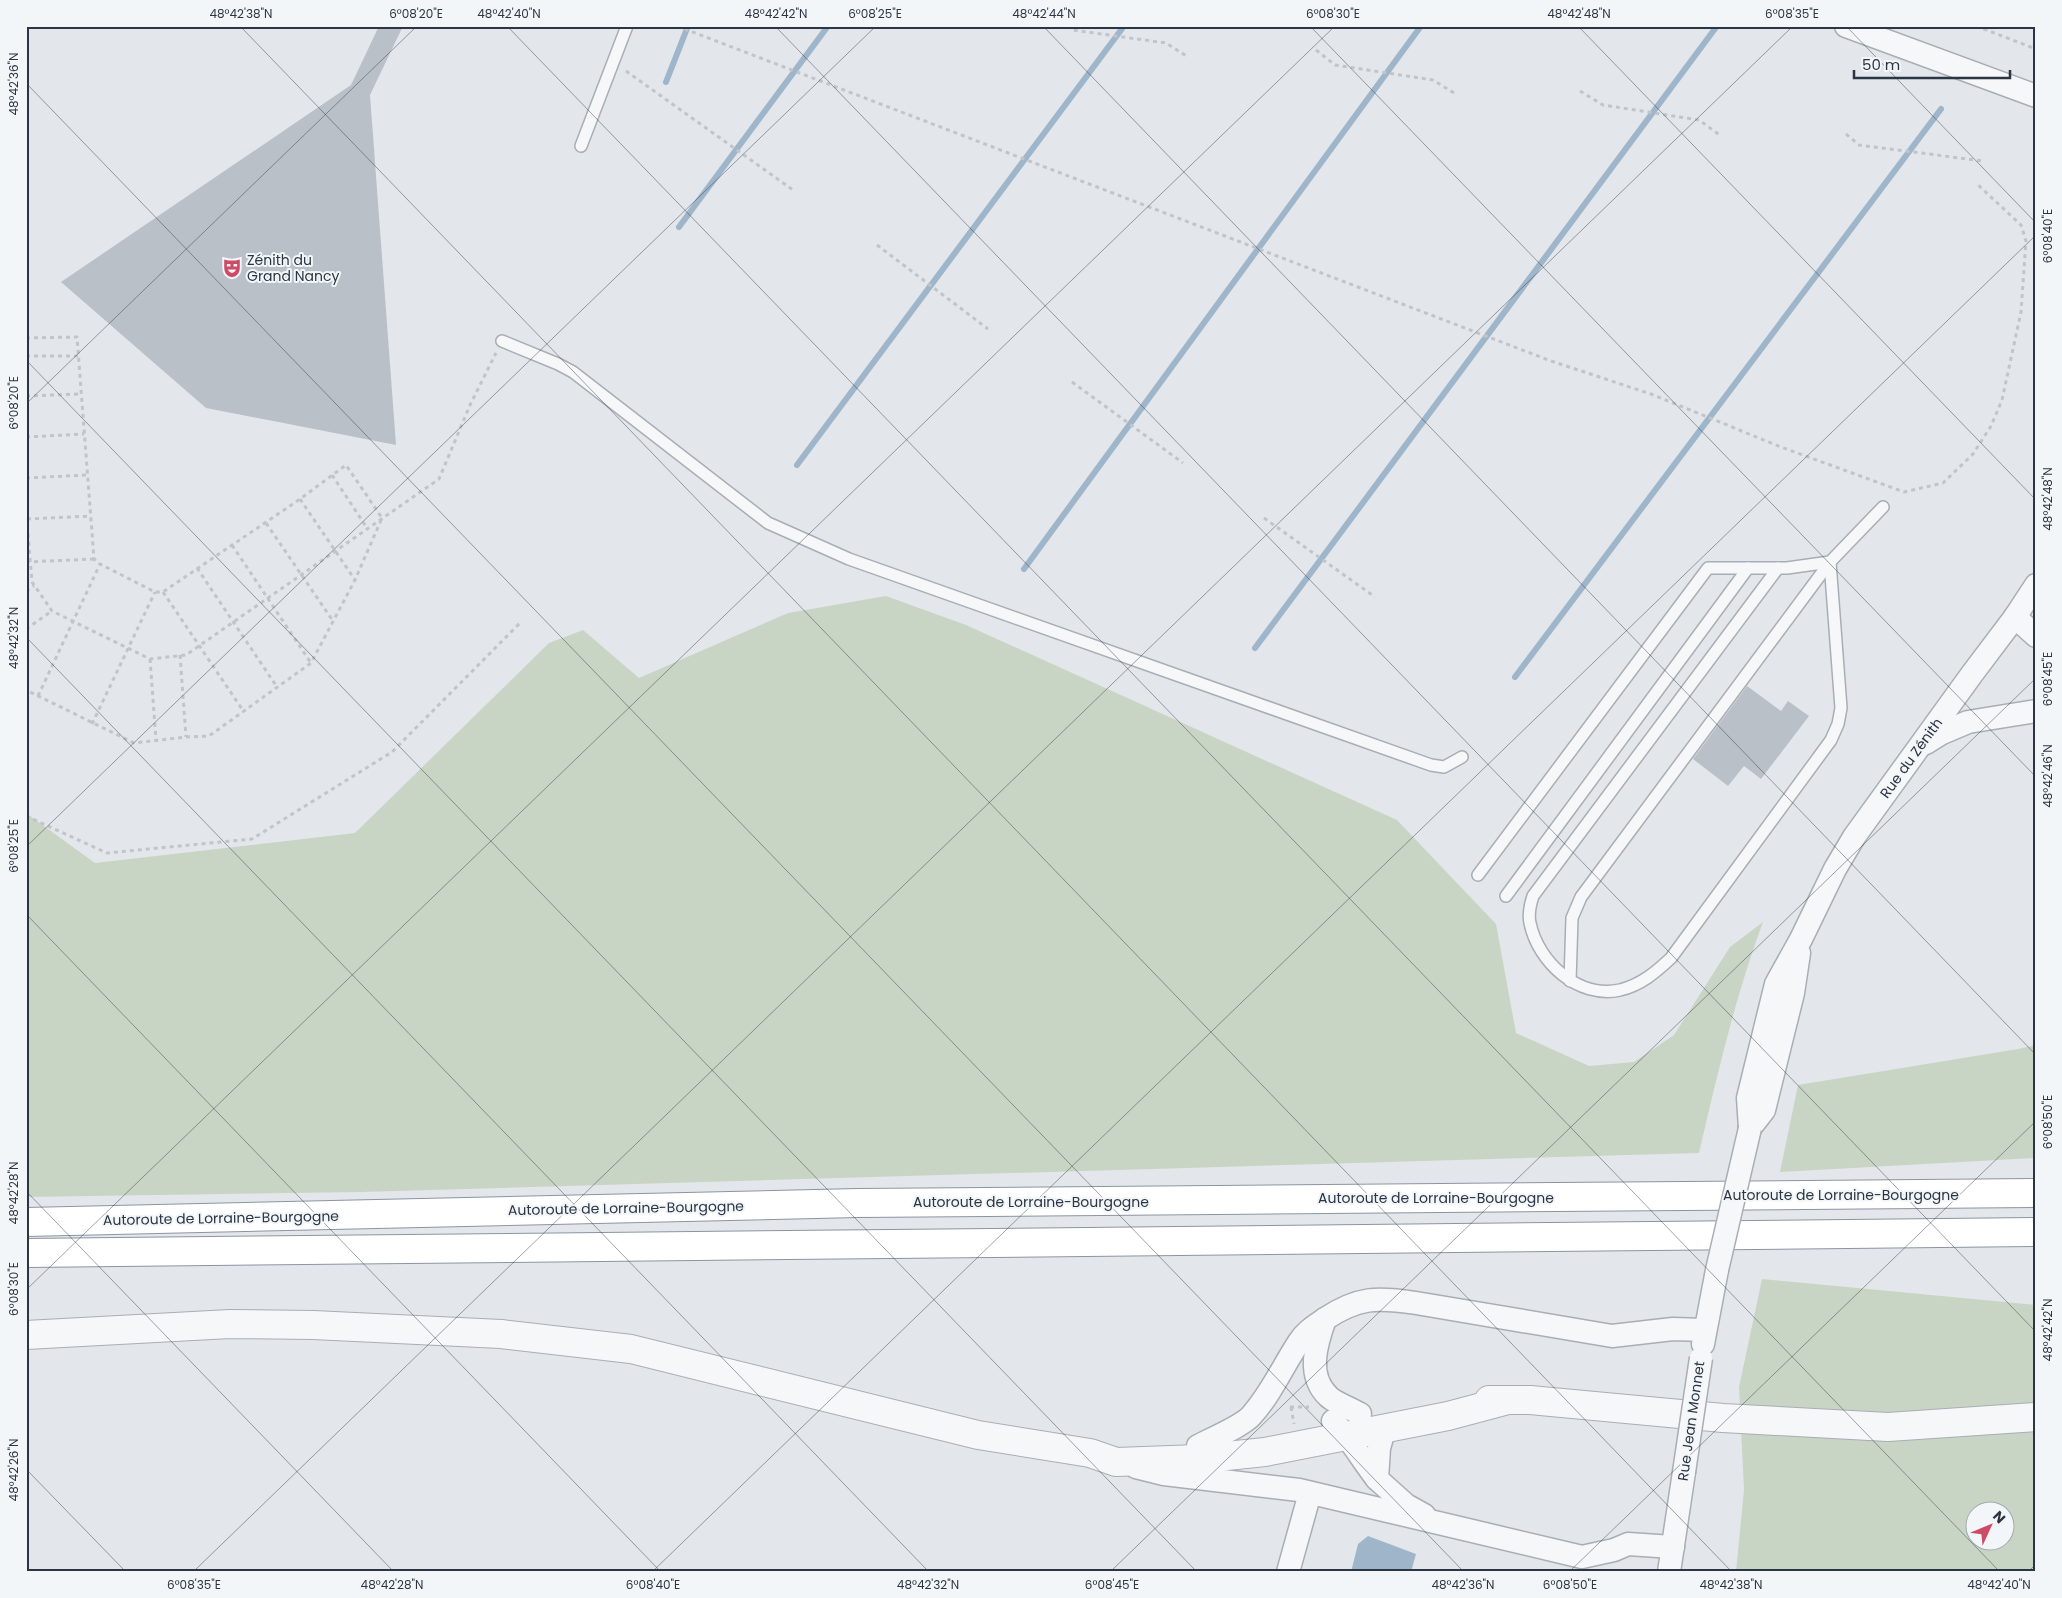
<svg xmlns="http://www.w3.org/2000/svg" width="2062" height="1598" font-family="Poppins,sans-serif">
	<rect width="100%" height="100%" fill="#e3e7eb"/>
	<g fill="#c9d5c4" fill-rule="evenodd">
		<path d="M886,596L966,625L1397,820L1496,924L1516,1033L1589,1066L1634,1062L1674,1035L1730,947L1763,922C1735,997 1717,1076 1699,1153L362,1192L26,1197V813L95,863L355,833L549,643L583,630L639,678L788,613Z"/>
		<path d="M2036,1045V1158L1780,1172L1798,1085L2018,1049Z"/>
		<path d="M1762,1279L2036,1305V1572H1736L1744,1490L1739,1387ZM1974,1510H2004V1540H1974Z"/>
	</g>
	<path fill="#9fb6ca" d="M1368,1536L1416,1554L1411,1572H1351L1358,1544Z"/>
	<g fill="none" stroke-linecap="round" stroke-linejoin="round">
		<g stroke="#9fb6ca" stroke-width="6">
			<path d="M666,82L688,26"/>
			<path d="M679,227L828,26"/>
			<path d="M797,465L1124,26"/>
			<path d="M1024,569L1421,26"/>
			<path d="M1255,648L1717,26"/>
			<path d="M1515,677L1941,109"/>
		</g>
	</g>
	<g fill="#bac0c8">
		<path d="M379,26H403L370,95L396,445L206,408L61,282L351,85Z"/>
		<path d="M1747,686L1781,711L1788,701L1809,716L1761,779L1744,766L1728,786L1693,759Z"/>
	</g>
	<g fill="none" stroke-linecap="round" stroke-linejoin="round">
		<defs>
			<g id="service">
				<path d="M581,146L627,26"/>
				<path d="M502,341L558,364L573,372L768,523L849,559L1431,765L1444,767L1462,757"/>
				<path d="M1778,568L1533,896C1530,905 1528,914 1530,923C1538,962 1578,999 1620,990C1641,985 1656,972 1671,958L1831,740L1838,724L1841,708L1830,562"/>
				<path d="M1478,875L1708,568H1787L1830,562L1883,507"/>
				<path d="M1506,896L1748,568"/>
				<path d="M1570,981L1572,918L1581,897L1830,562"/>
			</g>
			<g id="minor">
				<path d="M1846,26L2036,96"/>
				<path d="M2015,617L2036,636"/>
				<path d="M1926,743L1942,733L1968,722L2036,711"/>
				<path d="M1750,1128L1748,1098L1776,984L1801,939L1835,869L1854,837L1972,674L2015,617L2036,585"/>
				<path d="M1750,1128L1764,1110L1793,993L1799,953"/>
				<path d="M1325,1319C1316,1344 1306,1376 1329,1397C1337,1404 1350,1408 1360,1414"/>
				<path d="M1703,1344L1717,1270"/>
				<path d="M1333,1421C1350,1438 1362,1460 1377,1479"/>
				<path d="M1385,1427L1379,1448L1377,1479L1406,1505L1424,1515"/>
				<path d="M1198,1446C1211,1439 1242,1426 1251,1416C1271,1394 1283,1366 1299,1342C1306,1331 1315,1326 1325,1319C1358,1297 1377,1297 1416,1303L1612,1336L1673,1329L1705,1330"/>
				<path d="M1136,1467L1164,1474L1299,1490L1582,1557L1614,1550L1628,1544L1673,1547"/>
				<path d="M1288,1572L1310,1493"/>
				<path d="M1669,1572L1684,1472"/>
			</g>
			<g id="tertiary">
				<path d="M26,1335L230,1324L313,1325L501,1334L631,1349L978,1435L1090,1453L1116,1462L1198,1459L1265,1452L1448,1416L1508,1400"/>
				<path d="M1489,1400H1530L1723,1418L1888,1427L2036,1417"/>
			</g>
			<g id="motorway">
				<path d="M26,1222L858,1203L2036,1193"/>
				<path d="M26,1253L2036,1232"/>
			</g>
		</defs>
		<use href="#service" stroke="#a8aeb5" stroke-width="14"/>
		<use href="#minor" stroke="#a8aeb5" stroke-width="25"/>
		<use href="#tertiary" stroke="#a8aeb5" stroke-width="30"/>
		<use href="#motorway" stroke="#8b95a2" stroke-width="30"/>
		<g stroke="#c1c5ca" stroke-width="3" stroke-dasharray="4 4" stroke-linecap="butt">
			<path d="M677,26L1551,361L1651,394L1781,447L1904,492L1943,483L1973,454L1991,426L2002,400L2021,312L2026,241L2021,225L1977,184"/>
			<path d="M1067,26L1073,30L1166,43L1188,57"/>
			<path d="M1976,26L2036,49"/>
			<path d="M1316,50L1335,65L1433,80L1454,93"/>
			<path d="M626,71L793,190"/>
			<path d="M1580,91L1603,105L1699,120L1721,136"/>
			<path d="M1846,134L1859,145L1983,161"/>
			<path d="M877,245L988,329"/>
			<path d="M26,338L77,337L94,559L100,564L155,592H163L300,499L346,465L382,518L355,580L311,663L209,736L186,737L134,743L26,690"/>
			<path d="M26,356H78"/>
			<path d="M1072,382L1183,463"/>
			<path d="M26,396L80,394"/>
			<path d="M26,437L84,434"/>
			<path d="M332,475L367,528"/>
			<path d="M26,478L87,475"/>
			<path d="M300,499L355,580"/>
			<path d="M26,510L32,582L52,611L150,659L186,655L439,479L470,405L496,353"/>
			<path d="M1264,518L1375,597"/>
			<path d="M27,519L91,516"/>
			<path d="M266,523L333,621"/>
			<path d="M232,545L311,663"/>
			<path d="M26,562L94,559"/>
			<path d="M197,568L277,687"/>
			<path d="M26,591L34,586"/>
			<path d="M163,592L244,712"/>
			<path d="M26,629L52,611"/>
			<path d="M180,655L186,737"/>
			<path d="M150,659L156,740"/>
			<path d="M38,696L100,564"/>
			<path d="M92,724L155,592"/>
			<path d="M26,816L107,853L252,839L392,752L521,622"/>
			<path d="M1290,1407H1309"/>
			<path d="M1291,1407L1294,1424"/>
		</g>
		<use href="#service" stroke="#f6f7f9" stroke-width="11"/>
		<use href="#minor" stroke="#f6f7f9" stroke-width="22"/>
		<use href="#tertiary" stroke="#f6f7f9" stroke-width="28"/>
		<use href="#motorway" stroke="#fff" stroke-width="28"/>
		<defs>
			<g id="minor-bridge">
				<path d="M1717,1270L1750,1128"/>
				<path d="M1684,1472L1701,1358"/>
			</g>
		</defs>
		<use href="#minor-bridge" stroke="#a8aeb5" stroke-width="25" stroke-linecap="butt"/>
		<use href="#minor-bridge" stroke="#f6f7f9" stroke-width="22"/>
	</g>
	<path fill="none" stroke="#2b3543" stroke-width="1" stroke-opacity="0.45" d="M240,26L1732,1572M507,26L2000,1572M775,26L2036,1332M1043,26L2036,1055M1310,26L2036,777M1578,26L2036,500M1846,26L2036,223M26,83L1464,1572M26,360L1197,1572M26,404L417,26M26,637L929,1572M26,847L876,26M26,914L661,1572M26,1191L394,1572M26,1290L1335,26M26,1469L126,1572M193,1572L1793,26M652,1572L2036,235M1110,1572L2036,678M1569,1572L2036,1121M2028,1572L2036,1564"/>
	<defs>
		<symbol id="theatre-bare" viewBox="-9 -9 18 18"><path d="M-5-5.5Q0-4 5-5.5V0Q5 5 0 6Q-5 5-5 0ZM-3.3-2.5H-1v1.5H-3.3ZM1-2.5H3.3v1.5H1ZM-2.8 1Q0 5.5 2.8 1Z" fill="#cd4b65" stroke="#f3f6f8" stroke-width="2.5" paint-order="stroke"/></symbol>
	</defs>
	<g fill-rule="evenodd">
		<use href="#theatre-bare" x="218" y="254" width="28" height="28"/>
	</g>
	<g text-anchor="middle" dominant-baseline="central" stroke-width="4" stroke-linejoin="round" paint-order="stroke">
		<g font-size="14" fill="#2b3543" stroke="#f3f6f8" text-anchor="start">
			<text x="247" y="260">Zénith du<tspan x="247" dy="16">Grand Nancy</tspan></text>
		</g>
		<g font-size="14" fill="#2b3543" stroke="#f3f6f8">
			<text transform="translate(1911 758) rotate(-54)">Rue du Zénith</text>
			<text x="1841" y="1195">Autoroute de Lorraine-Bourgogne</text>
			<text x="1436" y="1198">Autoroute de Lorraine-Bourgogne</text>
			<text x="1031" y="1202">Autoroute de Lorraine-Bourgogne</text>
			<text transform="translate(626 1208) rotate(-1)">Autoroute de Lorraine-Bourgogne</text>
			<text transform="translate(221 1218) rotate(-1)">Autoroute de Lorraine-Bourgogne</text>
			<text transform="translate(1691 1421) rotate(-82)">Rue Jean Monnet</text>
		</g>
	</g>
	<rect width="2062" height="1598" fill="none" stroke="#f3f6f8" stroke-width="55"/>
	<g transform="translate(1990 1526) rotate(46)"><circle r="24" fill="#f3f6f8" stroke="#a3a9b0"/>
	<path d="M0-4L9 19L0 12L-9 19Z" fill="#cd4b65"/>
	<text y="-8" font-size="14" font-weight="bold" text-anchor="middle" fill="#2b3543">N</text>
	</g>
	<path d="M1854 70v8h156v-8" fill="none" stroke="#2b3543" stroke-width="2.5"/>
	<text x="1862" y="70" font-size="15" fill="#2b3543" stroke="#f3f6f8" stroke-width="4" paint-order="stroke">50 m</text>
	<rect x="28" y="28" width="2006" height="1542" fill="none" stroke="#2b3543" stroke-width="2"/>
	<g font-size="12" text-anchor="middle" fill="#2b3543">
		<text x="241" y="18">48°42'38"N</text>
		<text x="416" y="18">6°08'20"E</text>
		<text x="509" y="18">48°42'40"N</text>
		<text x="776" y="18">48°42'42"N</text>
		<text x="875" y="18">6°08'25"E</text>
		<text x="1044" y="18">48°42'44"N</text>
		<text x="1333" y="18">6°08'30"E</text>
		<text x="1579" y="18">48°42'48"N</text>
		<text x="1792" y="18">6°08'35"E</text>
		<text transform="translate(14 84) rotate(-90)" y="4">48°42'36"N</text>
		<text transform="translate(2048 236) rotate(-90)" y="4">6°08'40"E</text>
		<text transform="translate(14 403) rotate(-90)" y="4">6°08'20"E</text>
		<text transform="translate(2048 499) rotate(-90)" y="4">48°42'48"N</text>
		<text transform="translate(14 638) rotate(-90)" y="4">48°42'32"N</text>
		<text transform="translate(2048 679) rotate(-90)" y="4">6°08'45"E</text>
		<text transform="translate(2048 776) rotate(-90)" y="4">48°42'46"N</text>
		<text transform="translate(14 846) rotate(-90)" y="4">6°08'25"E</text>
		<text transform="translate(2048 1122) rotate(-90)" y="4">6°08'50"E</text>
		<text transform="translate(14 1193) rotate(-90)" y="4">48°42'28"N</text>
		<text transform="translate(14 1289) rotate(-90)" y="4">6°08'30"E</text>
		<text transform="translate(2048 1330) rotate(-90)" y="4">48°42'42"N</text>
		<text transform="translate(14 1470) rotate(-90)" y="4">48°42'26"N</text>
		<text x="194" y="1589">6°08'35"E</text>
		<text x="392" y="1589">48°42'28"N</text>
		<text x="653" y="1589">6°08'40"E</text>
		<text x="928" y="1589">48°42'32"N</text>
		<text x="1112" y="1589">6°08'45"E</text>
		<text x="1463" y="1589">48°42'36"N</text>
		<text x="1570" y="1589">6°08'50"E</text>
		<text x="1731" y="1589">48°42'38"N</text>
		<text x="1999" y="1589">48°42'40"N</text>
	</g>
</svg>
